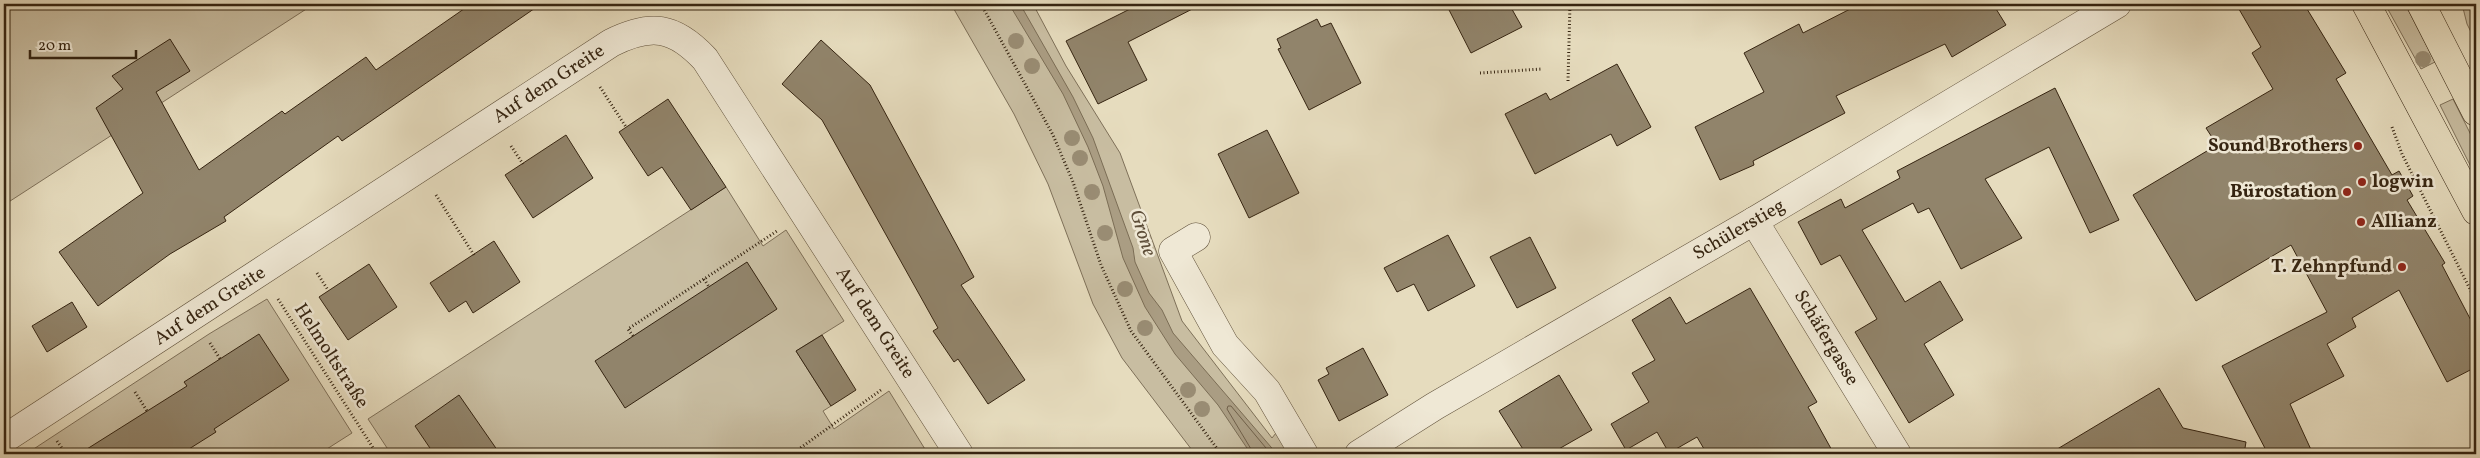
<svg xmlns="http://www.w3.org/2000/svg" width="2480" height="458" font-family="Vollkorn,serif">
	<rect width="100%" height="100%" fill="#e6dcbe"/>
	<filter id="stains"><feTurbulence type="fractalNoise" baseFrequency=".004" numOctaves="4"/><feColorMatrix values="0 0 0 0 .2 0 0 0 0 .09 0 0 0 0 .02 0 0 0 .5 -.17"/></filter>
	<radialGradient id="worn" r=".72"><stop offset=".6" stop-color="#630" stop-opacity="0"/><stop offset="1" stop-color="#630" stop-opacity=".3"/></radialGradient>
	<g fill="#c8bda1" stroke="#7e7059">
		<path d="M4,4H314L4,205Z"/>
		<path d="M951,4H1033L1066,66L1120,153L1182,321L1272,438L1276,433L1290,454H1195L1122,358L1093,304L1048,184L1014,114Z"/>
		<path d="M2385,4H2405L2435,62L2421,69Z"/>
		<path d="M2462,4H2476V42L2467,24Z"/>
		<path d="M2453,99L2476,145V177L2440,105Z"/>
		<path d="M726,187L763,246L786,230L844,321L796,351L831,406L823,411L834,429L889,391L928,454H391L368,419Z"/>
		<path d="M267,299L352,433L319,454H26L209,334Z"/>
	</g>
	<path fill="#aa9d83" stroke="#7b6d55" d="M1009,4H1020L1073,97L1093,138L1133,248L1135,262L1149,293L1162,310L1173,333L1277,454H1251L1218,405L1175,354L1145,307L1123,258L1103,186L1088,147L1063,94Z"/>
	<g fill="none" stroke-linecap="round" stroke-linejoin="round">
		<path stroke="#70604a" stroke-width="1" d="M1254,454L1227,409L1228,406H1231L1271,454"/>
	</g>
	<g fill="#91846b" stroke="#352411">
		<path d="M471,4H541L342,141L338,136L224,217L226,221L170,254L98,306L59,252L143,193L96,108L123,89L112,76L170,39L190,71L156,92L199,170L282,111L285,114L366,57L376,70Z"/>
		<path d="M1140,4H1202L1128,42L1147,80L1098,104L1066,41Z"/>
		<path d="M1446,4H1509L1522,27L1471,53Z"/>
		<path d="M1860,4H1993L2006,25L1952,57L1945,44L1836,96L1845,113L1753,161L1754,165L1720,180L1695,127L1764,92L1744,53L1799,24L1803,33Z"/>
		<path d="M2236,4H2304L2346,73L2336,79L2392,175L2399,171L2413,196L2407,200L2445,263L2442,265L2476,330V367L2447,382L2399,290L2352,318L2356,327L2327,344L2344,376L2290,404L2313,454H2268L2222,366L2327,312L2291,245L2196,301L2133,195L2217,145L2206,128L2273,89L2252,53L2261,47Z"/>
		<path d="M1317,19L1321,27L1331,23L1361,83L1309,110L1278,49L1281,48L1277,39Z"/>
		<path d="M821,40L870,85L974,277L961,285L1025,380L988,404L958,359L954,362L933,331L938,328L822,120L782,84Z"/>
		<path d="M1617,64L1651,127L1617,146L1611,134L1535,174L1505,114L1546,93L1550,100Z"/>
		<path d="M2055,88L2119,220L2090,233L2049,147L1985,179L2022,238L1961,269L1929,208L1918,213L1913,203L1862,230L1905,302L1940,281L1963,320L1924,344L1954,395L1909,423L1855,332L1877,319L1840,255L1821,265L1798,222L1841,199L1845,208L1900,178L1897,171Z"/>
		<path d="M668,99L726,187L691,210L662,167L648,176L619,132Z"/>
		<path d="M1267,130L1299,193L1249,218L1218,154Z"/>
		<path d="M566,135L593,178L533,218L505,175Z"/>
		<path d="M1448,235L1475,286L1428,311L1414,284L1397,292L1384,268Z"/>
		<path d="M1530,237L1556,288L1517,308L1490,257Z"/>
		<path d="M494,241L520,282L473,313L466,301L449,312L430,283Z"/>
		<path d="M747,262L777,309L625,408L595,361Z"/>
		<path d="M369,264L397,307L348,340L319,297Z"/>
		<path d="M1750,288L1817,402L1808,407L1834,454H1707L1697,437L1669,453L1657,432L1626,450L1611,424L1649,402L1632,373L1655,360L1632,320L1670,297L1686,324Z"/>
		<path d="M72,302L87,327L47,352L32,326Z"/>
		<path d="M259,334L289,380L214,429L216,432L181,454H79L187,386L184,382Z"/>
		<path d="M822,335L856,390L831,406L796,351Z"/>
		<path d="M1363,348L1388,395L1339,421L1318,380L1329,374L1326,368Z"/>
		<path d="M1559,375L1592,430L1550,454H1526L1499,411Z"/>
		<path d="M2159,388L2183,428L2246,442L2244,454H2049Z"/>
		<path d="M459,395L500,454H434L415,426Z"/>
	</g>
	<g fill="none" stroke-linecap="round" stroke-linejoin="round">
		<defs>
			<g id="minor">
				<path d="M1754,221L1897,454"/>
				<path d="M1196,237L1173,251L1225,345L1267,391L1304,454"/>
				<path d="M4,439L611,43C651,23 674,26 705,59L959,454"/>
				<path d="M1359,454L1435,406L1754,221L2117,4"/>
			</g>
			<g id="major">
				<path d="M2366,4L2476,211"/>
				<path d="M2421,4L2476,112"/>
			</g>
		</defs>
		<use href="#minor" stroke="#61523c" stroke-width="29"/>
		<use href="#major" stroke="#352411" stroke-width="29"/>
		<g stroke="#352411" stroke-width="3" stroke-dasharray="1 2.5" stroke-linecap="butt">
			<path d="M981,4L1053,135L1073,182L1101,265L1131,331L1221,454"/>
			<path d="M1480,73L1542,69"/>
			<path d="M1568,81L1570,4"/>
			<path d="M600,87L626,127"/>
			<path d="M2392,127L2402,154L2476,301"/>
			<path d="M511,146L523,164"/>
			<path d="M436,195L474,255"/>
			<path d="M317,273L328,290"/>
			<path d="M704,279L709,287"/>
			<path d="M278,299L377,454"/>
			<path d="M633,336L628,329L777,231"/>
			<path d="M210,343L220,359"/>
			<path d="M135,392L147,411"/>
			<path d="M57,441L66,454"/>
			<path d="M800,448L805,454"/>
			<path d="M792,454L881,390"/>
		</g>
		<use href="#minor" stroke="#efe8d5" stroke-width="28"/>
		<use href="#major" stroke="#e6dcbe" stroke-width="28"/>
	</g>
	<g fill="#998c73">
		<circle cx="1016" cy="41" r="8"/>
		<circle cx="2423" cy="59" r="8"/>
		<circle cx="1032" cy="66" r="8"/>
		<circle cx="1072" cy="138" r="8"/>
		<circle cx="1080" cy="158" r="8"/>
		<circle cx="1092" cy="192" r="8"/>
		<circle cx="1105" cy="233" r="8"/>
		<circle cx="1125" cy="289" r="8"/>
		<circle cx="1145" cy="328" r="8"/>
		<circle cx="1188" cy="390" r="8"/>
		<circle cx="1202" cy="409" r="8"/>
	</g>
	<g fill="#8f2418" stroke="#efe8d5" stroke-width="2">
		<circle cx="2358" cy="146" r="5"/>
		<circle cx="2362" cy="182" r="5"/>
		<circle cx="2347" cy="192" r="5"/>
		<circle cx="2361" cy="222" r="5"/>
		<circle cx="2402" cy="267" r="5"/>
	</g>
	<g text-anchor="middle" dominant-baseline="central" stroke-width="5" stroke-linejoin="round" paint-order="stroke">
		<g font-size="19" fill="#352411" stroke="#efe8d5">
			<text transform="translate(549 84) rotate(-33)">Auf dem Greite</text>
			<text transform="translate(1739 230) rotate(-30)">Schülerstieg</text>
			<text transform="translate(210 306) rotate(-33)">Auf dem Greite</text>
			<text transform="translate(875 323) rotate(57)">Auf dem Greite</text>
			<text transform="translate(1826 338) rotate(59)">Schäfergasse</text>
			<text transform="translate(331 356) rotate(57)">Helmoltstraße</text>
		</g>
		<g font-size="19" font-weight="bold" fill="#352411" stroke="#efe8d5" text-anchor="end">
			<text x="2348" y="146">Sound Brothers</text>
			<text x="2372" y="182" text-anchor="start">logwin</text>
			<text x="2337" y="192">Bürostation</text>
			<text x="2371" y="222" text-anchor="start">Allianz</text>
			<text x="2392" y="267">T. Zehnpfund</text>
		</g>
		<g font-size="20" font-style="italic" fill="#5e4e39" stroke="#efe8d5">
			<text transform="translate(1142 233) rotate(72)">Grone</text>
		</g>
	</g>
	<rect width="2480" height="458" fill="none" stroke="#e6dcbe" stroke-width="20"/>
	<rect x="5" y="5" width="2470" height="448" fill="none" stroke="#352411" stroke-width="2.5"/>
	<rect x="10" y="10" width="2460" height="438" fill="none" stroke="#352411"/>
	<path d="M30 50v8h106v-8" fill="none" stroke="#352411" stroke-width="2.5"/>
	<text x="38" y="50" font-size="15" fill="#352411" stroke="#efe8d5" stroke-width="4" paint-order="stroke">20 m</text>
	<rect width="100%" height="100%" filter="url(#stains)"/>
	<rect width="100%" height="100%" fill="url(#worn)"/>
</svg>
